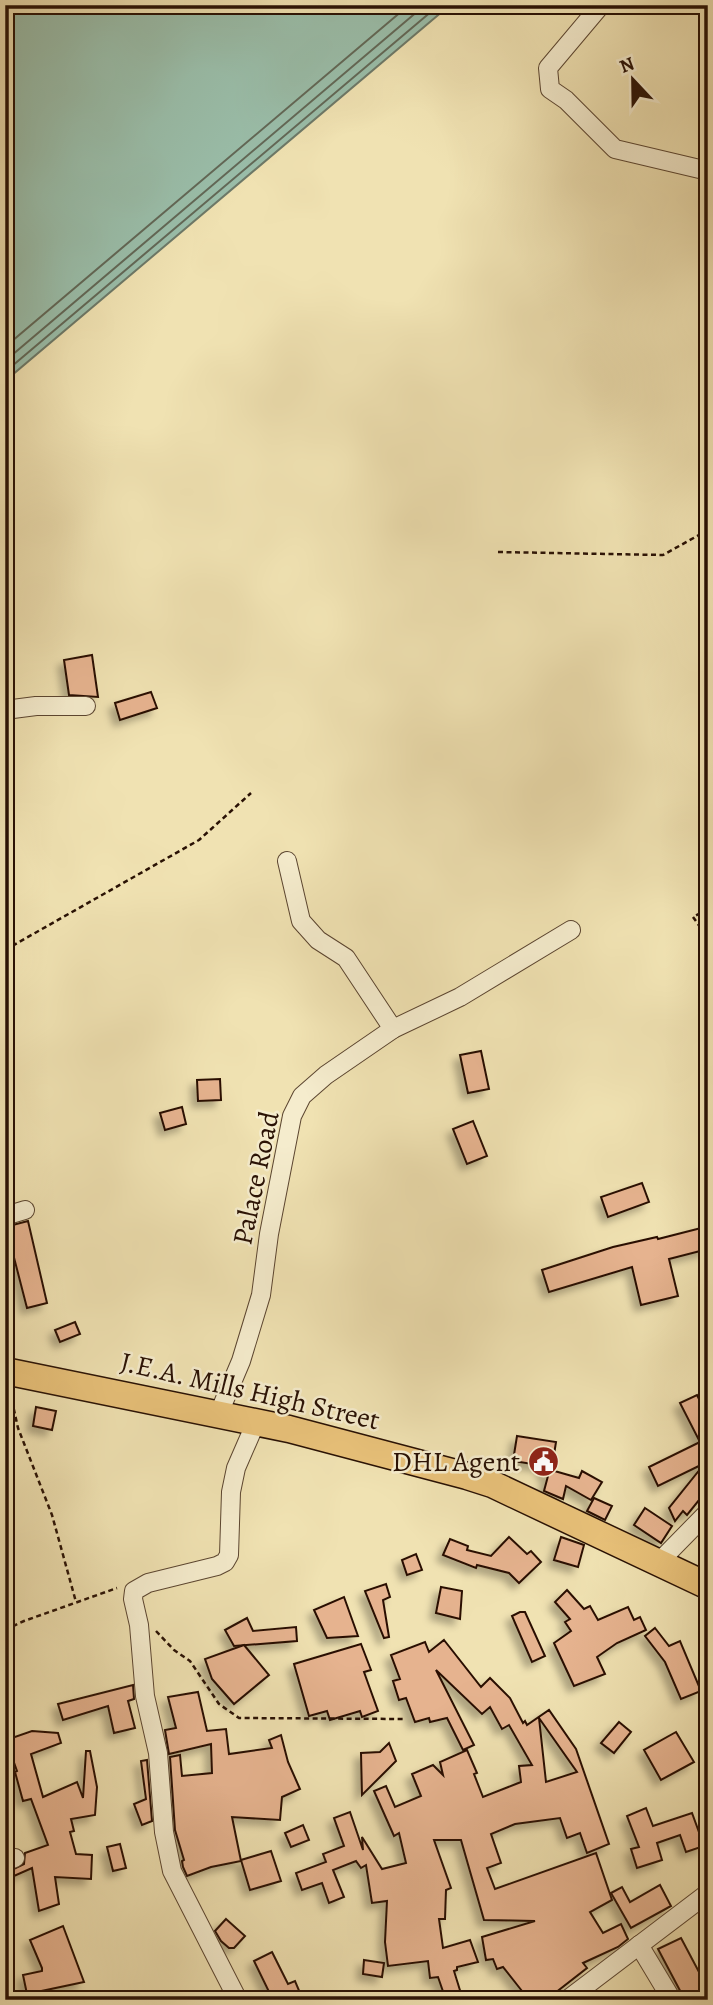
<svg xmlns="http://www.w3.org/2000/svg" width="713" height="2005" font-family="Alegreya,serif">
	<defs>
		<filter id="shadow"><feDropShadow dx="-6" dy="6" stdDeviation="3.5" flood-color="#0004"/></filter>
	</defs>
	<rect width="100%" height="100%" fill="#f0e2b2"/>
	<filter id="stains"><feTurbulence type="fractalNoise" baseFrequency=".00286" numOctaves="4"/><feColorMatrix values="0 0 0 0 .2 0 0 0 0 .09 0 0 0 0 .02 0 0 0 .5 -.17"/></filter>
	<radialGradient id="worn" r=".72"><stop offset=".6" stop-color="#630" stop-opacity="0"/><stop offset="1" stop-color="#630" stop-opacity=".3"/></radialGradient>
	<path fill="#9abeaa" stroke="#6d7968" stroke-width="2" d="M5,5H450L5,381Z"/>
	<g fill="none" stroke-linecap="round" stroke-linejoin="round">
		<g stroke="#626857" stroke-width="2">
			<path d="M5,347L409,5"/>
			<path d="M5,361L425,5"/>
			<path d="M5,372L439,5"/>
		</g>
	</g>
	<g fill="#e6b38f" stroke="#291104" stroke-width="2" fill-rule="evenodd" filter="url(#shadow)">
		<path d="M92,655L98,697L69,695L64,660Z"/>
		<path d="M151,692L157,708L120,720L115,703Z"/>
		<path d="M481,1051L489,1089L468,1093L460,1055Z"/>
		<path d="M220,1079L221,1100L198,1101L197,1080Z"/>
		<path d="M182,1107L186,1124L165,1130L160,1113Z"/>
		<path d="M473,1121L487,1156L467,1164L453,1129Z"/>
		<path d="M642,1183L649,1202L608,1217L601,1197Z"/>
		<path d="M28,1221L47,1303L27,1308L10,1242L5,1244V1227Z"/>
		<path d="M705,1227L708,1249L669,1259L678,1296L641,1305L632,1267L549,1292L542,1270L613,1247L657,1237L658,1239Z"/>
		<path d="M75,1322L80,1334L60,1342L55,1330Z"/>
		<path d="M697,1395L708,1417V1489L687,1515L683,1511L675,1521L669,1508L705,1463L658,1486L649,1467L700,1442L680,1403Z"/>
		<path d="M36,1407L56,1411L52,1430L33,1426Z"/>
		<path d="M517,1436L556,1442L552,1467L513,1461Z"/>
		<path d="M544,1468L579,1478L582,1471L602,1482L591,1500L566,1486L563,1499L544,1491L548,1476L542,1472Z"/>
		<path d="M594,1498L612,1506L605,1520L587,1511Z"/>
		<path d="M645,1508L672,1526L661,1543L634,1525Z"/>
		<path d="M509,1537L527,1554L531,1551L541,1562L519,1583L509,1573L477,1565L476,1568L443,1555L450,1539L468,1546L467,1550L491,1556Z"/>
		<path d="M561,1537L584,1545L578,1567L554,1560Z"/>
		<path d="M416,1554L422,1570L407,1575L402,1560Z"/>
		<path d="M386,1584L390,1597L383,1600L389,1637L384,1638L365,1591Z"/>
		<path d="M441,1587L462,1591L460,1619L436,1613Z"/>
		<path d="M567,1590L584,1609L590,1606L598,1620L628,1607L634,1620L640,1617L646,1630L617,1643L597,1657L605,1674L574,1686L554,1643L571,1631L565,1622L570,1619L555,1602Z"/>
		<path d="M344,1597L358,1636L327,1638L314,1610Z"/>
		<path d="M520,1612H525L545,1656L532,1662L512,1616Z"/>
		<path d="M247,1618L253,1631L296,1627L297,1641L234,1646L225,1630Z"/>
		<path d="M655,1628L669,1646L680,1641L701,1691L681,1699L665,1662L645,1636Z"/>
		<path d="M444,1640L481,1687L490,1678L510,1698L523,1723L525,1721L527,1725L549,1710L576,1749L609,1844L587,1853L580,1833L567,1838L560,1818L515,1824L491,1834L501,1863L487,1868L495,1889L596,1853L612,1900L590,1912L603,1933L621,1924L628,1939L618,1947L583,1963L587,1968L546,2000H502L522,1991L503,1967L497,1969L493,1959L486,1960L482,1937L535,1921L484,1920L461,1840H434L451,1888L446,1890L445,1919H439L443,1948L470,1940L478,1962L457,1967V1970L454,1971L463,2000H446L438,1977L430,1978L428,1961L388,1966L385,1942L387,1901L372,1903L366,1865L361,1868L356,1861L333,1870L344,1897L329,1903L322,1883L302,1890L296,1873L326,1862L323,1854L344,1846L334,1818L350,1812L363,1850L362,1837L382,1869L406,1863L399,1833L394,1836L374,1791L386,1786L395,1807L421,1796L412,1774L433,1765L443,1775L440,1762L467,1750L477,1773L474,1774L483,1797L521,1782L519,1766L532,1765L509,1725L502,1729L490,1707L482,1714L436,1670L474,1745L463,1750L447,1718L430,1722L429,1718L415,1722L406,1698L399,1700L393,1681L400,1679L391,1655L425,1642L429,1652ZM539,1718L577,1772L546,1782Z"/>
		<path d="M361,1644L371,1670L364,1672L378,1711L362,1717L360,1711L330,1720L327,1711L309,1716L294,1664Z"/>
		<path d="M244,1645L269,1675L234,1704L212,1679L205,1659Z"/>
		<path d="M133,1685L134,1699L128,1701L135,1728L114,1733L108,1706L63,1720L58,1704Z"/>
		<path d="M198,1692L207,1731L226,1729L229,1754L272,1748L269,1740L281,1735L288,1762L300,1789L282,1797L280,1820L232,1817L241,1861L211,1867L187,1876L183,1867L182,1861L184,1860L175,1830L170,1757L180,1755L182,1776L212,1773L211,1744L169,1754L165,1730L176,1728L168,1697Z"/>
		<path d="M619,1722L631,1732L614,1753L601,1743Z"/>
		<path d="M32,1731L58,1733L61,1743L31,1754L43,1797L77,1782L83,1798L86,1751H90L97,1787L95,1815L71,1819L74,1831L70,1832L76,1854L92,1855L91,1879L55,1877L59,1904L39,1911L32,1868L5,1880V1873L24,1864L25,1853L48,1845L31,1799L23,1801L15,1772L17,1771L6,1740Z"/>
		<path d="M676,1732L694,1762L661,1780L644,1750Z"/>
		<path d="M389,1743L396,1761L362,1795L361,1753L380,1752Z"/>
		<path d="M147,1760L152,1821L142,1825L134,1804L146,1799L141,1761Z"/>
		<path d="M646,1808L653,1826L692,1813L704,1846L686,1852L680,1835L657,1843L662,1860L637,1868L631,1849L639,1847L627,1816Z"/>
		<path d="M303,1825L309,1840L291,1847L285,1833Z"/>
		<path d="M120,1844L126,1868L113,1871L107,1847Z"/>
		<path d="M271,1851L281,1881L250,1890L241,1860Z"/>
		<path d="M660,1885L671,1906L631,1928L611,1893L622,1887L630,1902Z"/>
		<path d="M226,1919L245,1936L234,1948H229L221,1941L215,1931Z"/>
		<path d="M63,1926L84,1982L27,1994L23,1975L42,1971V1968L30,1940Z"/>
		<path d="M681,1938L708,1989V2000H685L658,1949Z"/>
		<path d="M272,1952L288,1984L295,1981L303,2000H273L254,1961Z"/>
		<path d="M364,1960L384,1963L382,1977L363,1974Z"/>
	</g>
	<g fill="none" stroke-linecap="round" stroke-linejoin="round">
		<defs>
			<g id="minor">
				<path d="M601,5L548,68L550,89L566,100L615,149L708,171"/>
				<path d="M5,710L36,706H86"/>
				<path d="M287,861L301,921L318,940L346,958L393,1029"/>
				<path d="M5,1216L25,1210"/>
				<path d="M219,1413L241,1361L261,1295L269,1234L292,1116L302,1096L326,1075L393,1029L460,997L571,930"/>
				<path d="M659,1562L708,1512"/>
				<path d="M5,1862L15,1858"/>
				<path d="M639,1945L672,2000"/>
				<path d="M238,2000L172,1871L164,1832L158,1753L145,1696L139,1625L133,1599L134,1591L148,1583L217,1566L225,1562L229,1555L231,1492L236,1468L256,1422"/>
				<path d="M567,2000L708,1893"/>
			</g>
			<path id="highway" d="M5,1371L289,1429L467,1476L492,1484L708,1586"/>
		</defs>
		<use href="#minor" stroke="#5b4530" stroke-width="20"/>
		<use href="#highway" stroke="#291104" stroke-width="29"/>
		<g stroke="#291104" stroke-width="2.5" stroke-dasharray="5 3.5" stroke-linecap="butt">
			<path d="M498,552L663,555L708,530"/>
			<path d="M708,909L693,917L708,938"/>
			<path d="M5,950L199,840L251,793"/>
			<path d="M10,1392L18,1428L52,1515L76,1602"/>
			<path d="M5,1630L24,1621L117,1588"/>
			<path d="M156,1631L174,1650L190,1661L219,1704L239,1718L404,1719"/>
		</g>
		<use href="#minor" stroke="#f5eccd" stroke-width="18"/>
		<use href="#highway" stroke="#e8c179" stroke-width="26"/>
	</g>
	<defs>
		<symbol id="civic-disc" viewBox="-11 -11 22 22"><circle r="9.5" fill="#8f2418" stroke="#f5eccd"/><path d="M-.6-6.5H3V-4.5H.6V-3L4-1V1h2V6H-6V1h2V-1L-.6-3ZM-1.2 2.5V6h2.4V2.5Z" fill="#fff"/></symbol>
	</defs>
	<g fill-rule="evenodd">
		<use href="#civic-disc" x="526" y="1444" width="35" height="35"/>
	</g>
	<g text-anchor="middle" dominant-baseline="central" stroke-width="5" stroke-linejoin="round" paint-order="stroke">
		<g font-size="28" fill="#291104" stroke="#f5eccd">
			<text transform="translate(256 1178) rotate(-78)">Palace Road</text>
			<text transform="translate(250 1391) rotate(13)">J.E.A. Mills High Street</text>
		</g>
		<g font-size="28" fill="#291104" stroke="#f5eccd" text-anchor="end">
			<text x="520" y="1462">DHL Agent</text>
		</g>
	</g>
	<rect width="713" height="2005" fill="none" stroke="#f0e2b2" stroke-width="28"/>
	<rect x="7" y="7" width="699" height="1991" fill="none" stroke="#291104" stroke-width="3.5"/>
	<rect x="14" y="14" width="685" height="1977" fill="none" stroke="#291104" stroke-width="2"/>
	<g transform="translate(633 80) rotate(338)" stroke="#f5eccd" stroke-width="5" paint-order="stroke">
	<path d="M0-5L12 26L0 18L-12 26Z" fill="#291104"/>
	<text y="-10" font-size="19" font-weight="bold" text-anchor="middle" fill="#291104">N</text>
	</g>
	<rect width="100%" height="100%" filter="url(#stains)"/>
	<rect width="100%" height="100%" fill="url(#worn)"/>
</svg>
